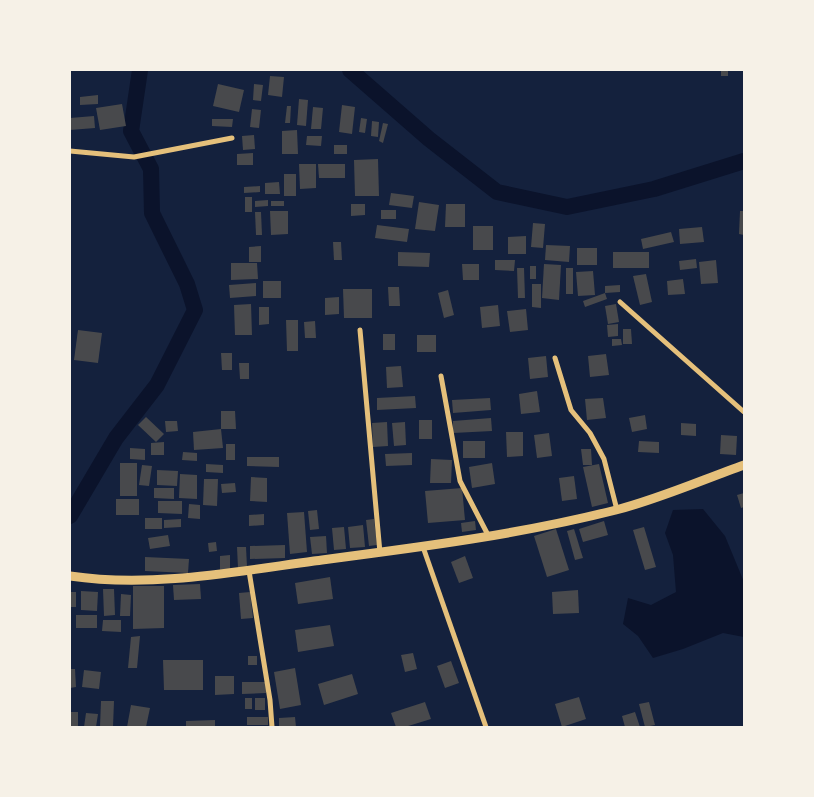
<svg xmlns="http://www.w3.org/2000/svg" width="814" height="797" font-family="'Open Sans',sans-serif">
	<rect width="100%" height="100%" fill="#14213d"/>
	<path fill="#0b132b" d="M703,509L725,536L744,582V637L723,633L683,649L653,658L638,636L623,624L628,598L651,605L676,592L673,555L665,533L673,510Z"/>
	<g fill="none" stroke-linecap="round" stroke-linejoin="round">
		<g stroke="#0b132b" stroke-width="16">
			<path d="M350,70L429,139L497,192L567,207L654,189L744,161"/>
			<path d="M70,516L116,438L157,385L195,310L187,284L152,213L151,169L131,131L140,70"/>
		</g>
	</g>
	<g fill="#48494c">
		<rect x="721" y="70" width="7" height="6"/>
		<path d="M270,76L284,77L282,97L268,95Z"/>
		<path d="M218,84L244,90L239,112L213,106Z"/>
		<path d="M254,84L263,85L261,101L253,100Z"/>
		<path d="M98,95V104L80,105V97Z"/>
		<path d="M299,99L308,100L306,126L297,125Z"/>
		<path d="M122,104L126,126L100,130L96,108Z"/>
		<path d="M342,105L355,107L352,134L339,132Z"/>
		<path d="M287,106H291L290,123H285Z"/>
		<path d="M313,107L323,108L321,129H311Z"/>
		<path d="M252,109L261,110L259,128L250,127Z"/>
		<path d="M94,116L95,128L70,130V118Z"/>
		<path d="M361,118L367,119L365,133L359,132Z"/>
		<path d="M212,119H233L232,127L212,126Z"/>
		<path d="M372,121L379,122L378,137L371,136Z"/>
		<path d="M383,123L388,124L383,143L379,141Z"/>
		<path d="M297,130L298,154H282V131Z"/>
		<path d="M254,135L255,149L243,150L242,136Z"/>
		<path d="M307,136H322L321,146L306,145Z"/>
		<rect x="334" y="145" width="13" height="9"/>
		<path d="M253,153V165H237V154Z"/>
		<path d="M378,159L379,196H355L354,160Z"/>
		<path d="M299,164H316V188L300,189Z"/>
		<path d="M318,164H345V178H319Z"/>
		<rect x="284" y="174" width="12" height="22"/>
		<path d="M279,182L280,194H265V183Z"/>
		<path d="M260,186V192L244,193V187Z"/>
		<path d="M391,193L414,196L412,208L389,205Z"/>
		<rect x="245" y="197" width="7" height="15"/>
		<path d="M268,200V206L255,207V201Z"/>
		<rect x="271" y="201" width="13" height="5"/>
		<path d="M419,202L439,205L435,231L415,229Z"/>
		<path d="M351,204H365V215L351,216Z"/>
		<path d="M446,204H465V227H445Z"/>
		<rect x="381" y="210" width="15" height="9"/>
		<path d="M270,211H288V234L271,235Z"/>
		<path d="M740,211H744V235L739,234Z"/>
		<path d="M255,212H261L262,235H256Z"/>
		<path d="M533,223L545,224L543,248L531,247Z"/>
		<path d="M377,225L409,229L407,242L375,238Z"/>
		<rect x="473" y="226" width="20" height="24"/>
		<path d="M702,227L704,242L680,244L679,229Z"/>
		<path d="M671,232L674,242L643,249L641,239Z"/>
		<path d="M526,236V254H508V237Z"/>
		<path d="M333,242H341L342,260H334Z"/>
		<path d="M546,245L570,246L569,262L545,260Z"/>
		<path d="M261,246V262H249V247Z"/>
		<rect x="577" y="248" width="20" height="17"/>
		<path d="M398,252L430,253L429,267L398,266Z"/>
		<rect x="613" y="252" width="36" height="16"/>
		<path d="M696,259L697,268L680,270L679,261Z"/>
		<path d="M495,260H515L514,271L495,270Z"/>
		<path d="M716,260L718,283L701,284L699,262Z"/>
		<path d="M231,263H257L258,279L231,280Z"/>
		<path d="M462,264H479V280H463Z"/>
		<path d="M544,264L561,265L559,300L542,298Z"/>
		<rect x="530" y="266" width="6" height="13"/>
		<path d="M517,268H524L525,298H518Z"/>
		<rect x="566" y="268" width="7" height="26"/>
		<path d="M593,271L595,295L578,296L576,272Z"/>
		<path d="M646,274L652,302L640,305L633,276Z"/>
		<path d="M683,279L685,294L668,295L667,281Z"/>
		<rect x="263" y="281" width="18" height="17"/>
		<path d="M256,283V296L230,298L229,285Z"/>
		<path d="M532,284H541V308L532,307Z"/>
		<path d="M620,285V292L605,293V286Z"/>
		<path d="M388,287H399L400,306H389Z"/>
		<path d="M343,289H372V318H344Z"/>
		<path d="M448,290L454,315L444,318L438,293Z"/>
		<path d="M605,293L607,299L585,307L583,301Z"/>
		<path d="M339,297V314L325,315V298Z"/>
		<path d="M251,304L252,335H235L234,305Z"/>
		<path d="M616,304L619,322L608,324L605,306Z"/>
		<path d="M498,305L500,326L482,328L480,307Z"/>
		<path d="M259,307H269V324L259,325Z"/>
		<path d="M526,309L528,330L510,332L507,311Z"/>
		<path d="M286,320H298V351H287Z"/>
		<path d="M315,321L316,338H305L304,322Z"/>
		<path d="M618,324V336L608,337L607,325Z"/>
		<path d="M623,329H631L632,344H623Z"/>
		<path d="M78,330L102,333L98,363L74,360Z"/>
		<rect x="383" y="334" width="12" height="16"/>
		<rect x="417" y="335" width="19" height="17"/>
		<path d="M612,339H621L622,345L612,346Z"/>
		<path d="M221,353H232V370H222Z"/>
		<path d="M606,354L609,375L590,377L588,356Z"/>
		<path d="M546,356L548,377L530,379L528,358Z"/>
		<path d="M239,363H249V379H240Z"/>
		<path d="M401,366L403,387L387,388L386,367Z"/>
		<path d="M537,391L540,412L521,414L519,394Z"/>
		<path d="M415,396L416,408L377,410V398Z"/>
		<path d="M490,398L491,410L453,413L452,400Z"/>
		<path d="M603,398L606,418L587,420L585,399Z"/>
		<path d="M221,411H235L236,429H221Z"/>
		<path d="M645,415L647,429L632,432L629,418Z"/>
		<path d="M146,417L164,434L156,442L138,425Z"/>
		<path d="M491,418L492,431L453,433V421Z"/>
		<rect x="419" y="420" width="13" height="19"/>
		<path d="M165,421H177L178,431L166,432Z"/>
		<path d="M387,422L388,446L373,447L372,423Z"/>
		<path d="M405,422L406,445L394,446L392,423Z"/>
		<path d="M681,423L696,424V436L681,435Z"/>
		<path d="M221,429L223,448L194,450L193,432Z"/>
		<path d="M506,432H523V456L507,457Z"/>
		<path d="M549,433L552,456L537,458L534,435Z"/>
		<path d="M721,435L737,436L736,455L720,454Z"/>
		<rect x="463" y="441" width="22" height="17"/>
		<path d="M639,441L659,442V453L638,452Z"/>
		<path d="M164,442V455H151V443Z"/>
		<rect x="226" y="444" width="9" height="16"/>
		<path d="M130,448L145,449V460L130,459Z"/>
		<path d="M581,449H591L592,465H583Z"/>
		<path d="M183,452L197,453V461L182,460Z"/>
		<path d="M412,453V465L386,466L385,454Z"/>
		<path d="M247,457H279V467L247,466Z"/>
		<path d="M431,459L452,460L451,483H430Z"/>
		<rect x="120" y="463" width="17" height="33"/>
		<path d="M492,463L495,484L472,488L469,467Z"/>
		<path d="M206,464L223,465V473L206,472Z"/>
		<path d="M599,464L608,503L592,507L583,467Z"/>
		<path d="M142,465L152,466L149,486L139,485Z"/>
		<path d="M157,470L178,471L177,486L157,485Z"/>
		<path d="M180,474L197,475V499L179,498Z"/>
		<path d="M574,476L577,499L562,501L559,478Z"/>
		<path d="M251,477L267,478V502L250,501Z"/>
		<path d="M204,479H218L217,506L203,505Z"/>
		<path d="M235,483L236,492L222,493L221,484Z"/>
		<path d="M154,488H174V499L154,498Z"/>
		<path d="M462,488L465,520L428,523L425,491Z"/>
		<path d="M744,493V507L741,508L737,495Z"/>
		<rect x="116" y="499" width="23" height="16"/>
		<path d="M158,501H182V514L158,513Z"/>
		<path d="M189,504L200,505V519L188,518Z"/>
		<path d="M317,510L319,529L310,530L308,511Z"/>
		<path d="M304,512L307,552L290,554L287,513Z"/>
		<path d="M264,514V525L249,526V515Z"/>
		<rect x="145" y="518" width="17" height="11"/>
		<path d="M181,519V527L164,528V520Z"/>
		<path d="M374,519L377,545L369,546L366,520Z"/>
		<path d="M475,521L476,530L462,532L461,523Z"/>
		<path d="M604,521L608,535L583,542L579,529Z"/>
		<path d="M363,525L365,547L350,548L348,527Z"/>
		<path d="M344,527L346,549L334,550L332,528Z"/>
		<path d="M644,527L656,567L645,570L633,530Z"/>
		<path d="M556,529L569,570L547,577L534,536Z"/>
		<path d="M574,529L583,558L575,560L567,531Z"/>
		<path d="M168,535L170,546L150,549L148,538Z"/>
		<path d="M326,536L327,553L312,554L310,537Z"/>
		<path d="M216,542L217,551L209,552L208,543Z"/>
		<path d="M285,545V558L250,559V546Z"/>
		<path d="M237,547H246L247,567L238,568Z"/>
		<path d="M230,555V569L220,570V556Z"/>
		<path d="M465,556L473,578L459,583L451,562Z"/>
		<path d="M145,557L189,559L188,573L145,571Z"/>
		<path d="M330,577L333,599L298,604L295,583Z"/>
		<path d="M200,584L201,599L174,600L173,585Z"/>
		<path d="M133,586H164V628L133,629Z"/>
		<path d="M103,589H114L115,615L104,616Z"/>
		<path d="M578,590L579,613L553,614L552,592Z"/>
		<path d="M81,591L98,592L97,611L81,610Z"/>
		<rect x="70" y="592" width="6" height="15"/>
		<path d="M250,592L253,618L241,619L239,593Z"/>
		<path d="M121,594L131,595L130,616H120Z"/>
		<rect x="76" y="615" width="21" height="13"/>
		<path d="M103,620H121V632L102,631Z"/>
		<path d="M330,625L334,646L298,652L295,630Z"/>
		<path d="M140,636L137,668H128L131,637Z"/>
		<path d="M413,653L417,669L405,672L401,655Z"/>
		<rect x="248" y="656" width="9" height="9"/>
		<path d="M163,660H203V690H164Z"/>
		<path d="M451,661L459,683L445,688L437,666Z"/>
		<path d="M295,668L301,705L280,709L274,672Z"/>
		<path d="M70,669H75L76,687L70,688Z"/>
		<path d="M84,670L101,672L99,689L82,687Z"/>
		<path d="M352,674L358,694L324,705L318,684Z"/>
		<path d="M215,676H234V694L215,695Z"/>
		<path d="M242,682H266V693L242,694Z"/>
		<path d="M579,697L586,719L562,727L555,704Z"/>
		<rect x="245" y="698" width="7" height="11"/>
		<rect x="255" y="698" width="10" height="12"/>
		<path d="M101,701H114L113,727H100Z"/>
		<path d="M425,702L431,719L405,727H396L391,713Z"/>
		<path d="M649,702L655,725L645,727L639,704Z"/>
		<path d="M131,705L150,708L146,727H127Z"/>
		<rect x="70" y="712" width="8" height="15"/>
		<path d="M635,712L640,727H625L622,716Z"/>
		<path d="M86,713L98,714L96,727H84Z"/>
		<rect x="247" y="717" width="21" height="8"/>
		<path d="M295,717L296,727H279V718Z"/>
		<path d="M215,720V727H186V721Z"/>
	</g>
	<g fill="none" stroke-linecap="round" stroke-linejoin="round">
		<g stroke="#e5c07b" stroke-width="5">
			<path d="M70,151L134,157L232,138"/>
			<path d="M620,302L744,412"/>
			<path d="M360,330L380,553"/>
			<path d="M555,358L571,410L590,433L604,459L617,510"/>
			<path d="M441,376L460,481L488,535"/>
			<path d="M423,547L486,727"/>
			<path d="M249,571L270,700L272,727"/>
		</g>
		<path stroke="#e5c07b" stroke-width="9" d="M70,576C151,588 234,572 314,561C414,548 518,535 616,510C659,499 702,480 744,465"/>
	</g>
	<rect width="814" height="797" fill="none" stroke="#f6f1e7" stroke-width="142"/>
</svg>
